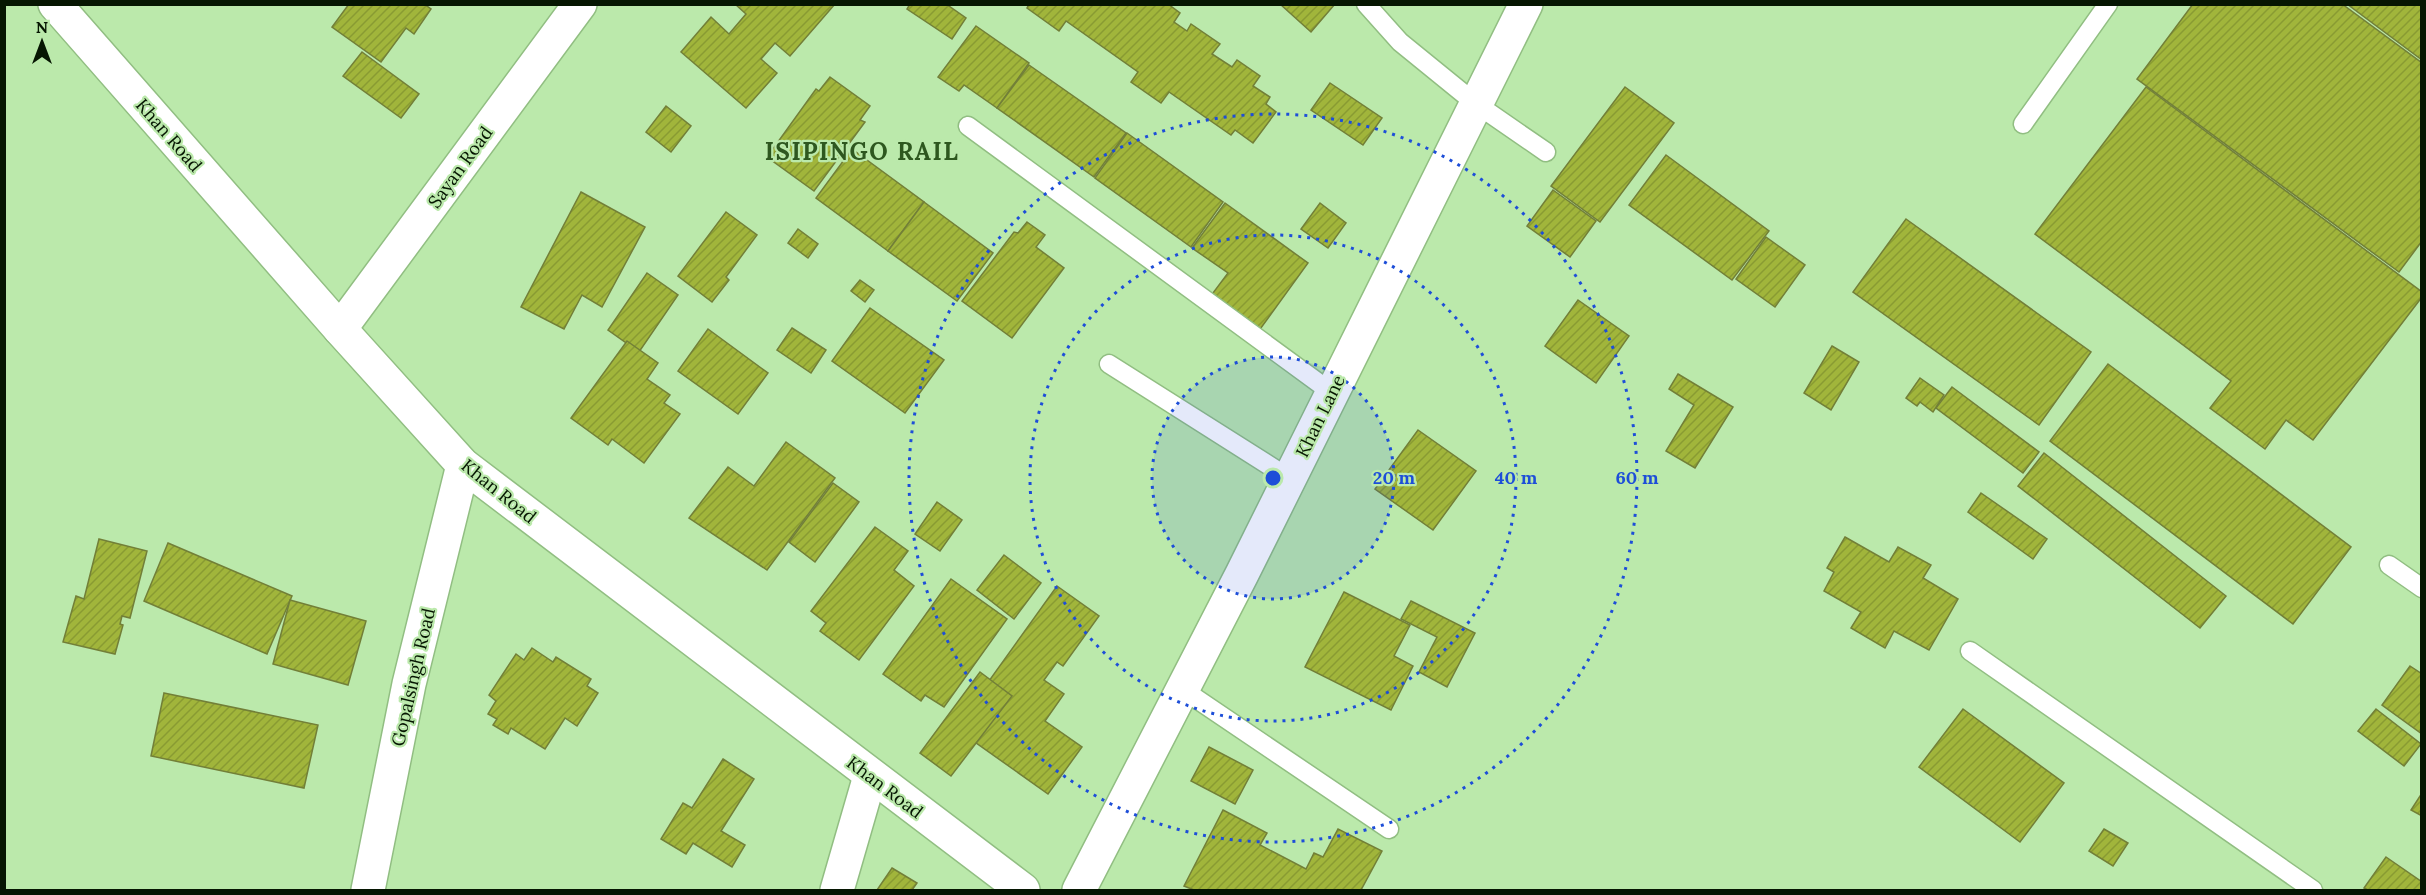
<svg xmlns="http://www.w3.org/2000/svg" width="2426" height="895" font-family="Lora,serif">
	<defs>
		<pattern id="building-hatch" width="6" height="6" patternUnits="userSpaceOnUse" patternTransform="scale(1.5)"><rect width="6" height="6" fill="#a1b53b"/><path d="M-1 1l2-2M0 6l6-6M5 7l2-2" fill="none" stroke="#899b32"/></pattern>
	</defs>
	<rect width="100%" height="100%" fill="#bbe9ab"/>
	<g fill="url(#building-hatch)" stroke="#727f38" stroke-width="1.5">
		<path d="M349,4H424L431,9L414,34L406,28L381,62L332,27Z"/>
		<path d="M735,4H835L790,56L775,43L761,59L777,73L746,108L681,52L711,17L729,34L746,14Z"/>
		<path d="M910,4H946L966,18L952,39L907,9Z"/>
		<path d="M1029,4H1168L1180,13L1174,22L1187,31L1191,24L1220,44L1212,54L1232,67L1237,60L1260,76L1253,86L1270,97L1266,104L1276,112L1253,143L1235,130L1231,135L1169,92L1161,103L1131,82L1138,72L1066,21L1059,31L1027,8Z"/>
		<path d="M1280,4H1335L1311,32Z"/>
		<path d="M2193,4H2342L2422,63V241L2399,272L2137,79Z"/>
		<path d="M2347,4H2422V60Z"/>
		<path d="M976,26L1029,63L997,108L964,85L959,91L938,77Z"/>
		<path d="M362,52L419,94L401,118L343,76Z"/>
		<path d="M1029,65L1126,133L1094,177L997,108Z"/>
		<path d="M830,77L870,106L860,120L865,122L814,191L767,157L816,89L819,91Z"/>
		<path d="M1330,83L1382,118L1363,145L1311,110Z"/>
		<path d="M1625,87L1674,123L1600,222L1551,186Z"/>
		<path d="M2146,87L2422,292V297L2313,440L2286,420L2265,449L2210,408L2231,381L2035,234Z"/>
		<path d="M666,106L691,126L671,152L646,132Z"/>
		<path d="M1127,133L1223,202L1191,247L1095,178Z"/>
		<path d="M852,149L924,202L888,251L816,198Z"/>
		<path d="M1666,155L1769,231L1732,280L1629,205Z"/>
		<path d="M1553,190L1596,221L1570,257L1527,226Z"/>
		<path d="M581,192L645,227L602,307L582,295L564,329L521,307Z"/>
		<path d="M924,202L993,253L957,301L888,251Z"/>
		<path d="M1225,203L1308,263L1258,332L1210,297L1228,273L1192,248Z"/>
		<path d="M1320,203L1346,223L1328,248L1301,229Z"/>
		<path d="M726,212L757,235L726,277L729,280L712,302L678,276Z"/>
		<path d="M1906,219L2091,352L2039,425L1853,292Z"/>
		<path d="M1027,222L1045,235L1036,247L1064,268L1012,338L962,301L1014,232L1018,233Z"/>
		<path d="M798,229L818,244L808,258L788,243Z"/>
		<path d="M1766,237L1805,265L1775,307L1736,279Z"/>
		<path d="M647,273L678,295L639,352L608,330Z"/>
		<path d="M860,280L874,290L865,302L851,291Z"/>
		<path d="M1578,300L1629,336L1596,383L1545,346Z"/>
		<path d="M870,308L944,360L905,413L832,361Z"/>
		<path d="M792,328L826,350L811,373L777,350Z"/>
		<path d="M708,329L768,373L738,414L678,371Z"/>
		<path d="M627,341L658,363L647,379L670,395L664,403L680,414L644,463L612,439L608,445L571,418Z"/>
		<path d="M1832,346L1859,362L1831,410L1804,393Z"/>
		<path d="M2108,364L2351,547L2293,624L2050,441Z"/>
		<path d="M1678,374L1733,407L1695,468L1666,451L1694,405L1669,389Z"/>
		<path d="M1920,378L1944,395L1933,412L1920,402L1917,406L1906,398Z"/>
		<path d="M1952,387L2039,452L2023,473L1936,408Z"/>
		<path d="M1418,430L1476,471L1433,530L1375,489Z"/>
		<path d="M786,442L835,478L767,570L689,518L728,467L754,486Z"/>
		<path d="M2044,453L2226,596L2200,628L2018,486Z"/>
		<path d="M833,483L859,502L815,562L789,542Z"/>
		<path d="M1981,493L2047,539L2033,559L1968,512Z"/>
		<path d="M937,502L962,520L940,551L915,534Z"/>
		<path d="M875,527L908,551L894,570L914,586L859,660L820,631L826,623L811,611Z"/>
		<path d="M1845,537L1889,562L1898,547L1931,565L1923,578L1958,599L1929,650L1894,631L1885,648L1851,628L1861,612L1824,591L1834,572L1827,568Z"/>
		<path d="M99,539L147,551L130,618L122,616L120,624L123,625L115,654L63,642L76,596L84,599Z"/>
		<path d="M168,543L292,596L267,654L144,601Z"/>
		<path d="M1004,555L1041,583L1014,619L977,590Z"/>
		<path d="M951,579L1007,619L944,707L925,695L921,701L883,674Z"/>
		<path d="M1057,586L1099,616L1063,666L1057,662L1044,680L1064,694L1045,721L1082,747L1048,794L972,740L978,732L961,720Z"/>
		<path d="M1344,592L1410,625L1394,656L1413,666L1391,710L1305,667Z"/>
		<path d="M290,600L366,621L348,685L273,664Z"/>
		<path d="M1411,601L1475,633L1447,687L1419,672L1437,637L1401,619Z"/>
		<path d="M532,648L553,662L556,657L591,679L587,686L598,693L577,726L565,718L545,749L511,728L508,734L493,725L497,719L488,714L496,701L489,695L516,654L524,660Z"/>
		<path d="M2410,666L2422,674V734L2382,705Z"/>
		<path d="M980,672L1012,696L951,776L920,753Z"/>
		<path d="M164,693L318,725L304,788L151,756Z"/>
		<path d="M1963,709L2064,783L2020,842L1919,767Z"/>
		<path d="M2376,709L2421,744L2404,766L2358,731Z"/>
		<path d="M1209,747L1253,770L1235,804L1191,781Z"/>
		<path d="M723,759L754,779L721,831L745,845L732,867L693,843L686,854L661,839L683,803L692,808Z"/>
		<path d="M2422,793V816L2411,810Z"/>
		<path d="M1223,810L1267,833L1260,845L1306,869L1314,853L1323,857L1338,829L1382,851L1361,890H1194L1184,886Z"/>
		<path d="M2104,829L2128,843L2113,866L2089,851Z"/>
		<path d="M2386,857L2422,882V890H2368L2364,888Z"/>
		<path d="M892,868L917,883L912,890H877Z"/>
	</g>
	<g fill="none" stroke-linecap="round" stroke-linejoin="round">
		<defs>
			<g id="service">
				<path d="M1366,4L1400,42L1475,103L1546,152"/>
				<path d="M2023,124L2108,4"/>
				<path d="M968,126L1331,392"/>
				<path d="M1109,364L1289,478"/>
				<path d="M2389,565L2422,588"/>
				<path d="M1970,651L2313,890"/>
				<path d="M1182,689L1389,829"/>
			</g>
			<g id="minor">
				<path d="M55,4L340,329L463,465L1023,890"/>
				<path d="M340,329L580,4"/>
				<path d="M368,890L409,684L463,465"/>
				<path d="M837,890L870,776"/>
				<path d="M1079,890L1242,574L1526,4"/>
			</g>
		</defs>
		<use href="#service" stroke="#91be82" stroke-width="21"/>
		<use href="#minor" stroke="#91be82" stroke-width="36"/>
		<use href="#service" stroke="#fff" stroke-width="18"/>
		<use href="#minor" stroke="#fff" stroke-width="33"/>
	</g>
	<circle cx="1273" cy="478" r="121" fill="#1d4ed8" fill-opacity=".12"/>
	<g fill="none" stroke="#1d4ed8" stroke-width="3" stroke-dasharray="3 6">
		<circle cx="1273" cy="478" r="121"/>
		<circle cx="1273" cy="478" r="243"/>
		<circle cx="1273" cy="478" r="364"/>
	</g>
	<g text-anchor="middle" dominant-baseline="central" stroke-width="4.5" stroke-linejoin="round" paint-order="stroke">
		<g font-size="18" fill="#061602" stroke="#bbe9ab">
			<text transform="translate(169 135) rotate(49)">Khan Road</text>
			<text transform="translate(460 167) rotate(-54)">Sayan Road</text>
			<text transform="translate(1320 416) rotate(-64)">Khan Lane</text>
			<text transform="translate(499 491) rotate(39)">Khan Road</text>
			<text transform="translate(413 677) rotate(-77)">Gopalsingh Road</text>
			<text transform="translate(885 787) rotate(37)">Khan Road</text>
		</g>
		<g font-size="24" font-weight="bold" letter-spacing="1.5" fill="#2e571f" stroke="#bbe9ab">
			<text x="862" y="151">ISIPINGO RAIL</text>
		</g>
	</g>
	<circle cx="1273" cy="478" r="9" fill="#1d4ed8" stroke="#bbe9ab" stroke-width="3"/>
	<g font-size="18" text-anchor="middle" font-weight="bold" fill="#1d4ed8" stroke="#bbe9ab" stroke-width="4.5" stroke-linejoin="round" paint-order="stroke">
		<text x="1394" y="484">20 m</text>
		<text x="1516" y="484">40 m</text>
		<text x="1637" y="484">60 m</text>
	</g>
	<rect width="2426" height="895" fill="none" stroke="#061602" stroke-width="12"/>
	<g transform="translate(42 42)" stroke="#bbe9ab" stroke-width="4.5" paint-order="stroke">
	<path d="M0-4.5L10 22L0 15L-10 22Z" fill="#061602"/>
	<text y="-9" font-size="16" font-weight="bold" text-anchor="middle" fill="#061602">N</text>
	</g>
</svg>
